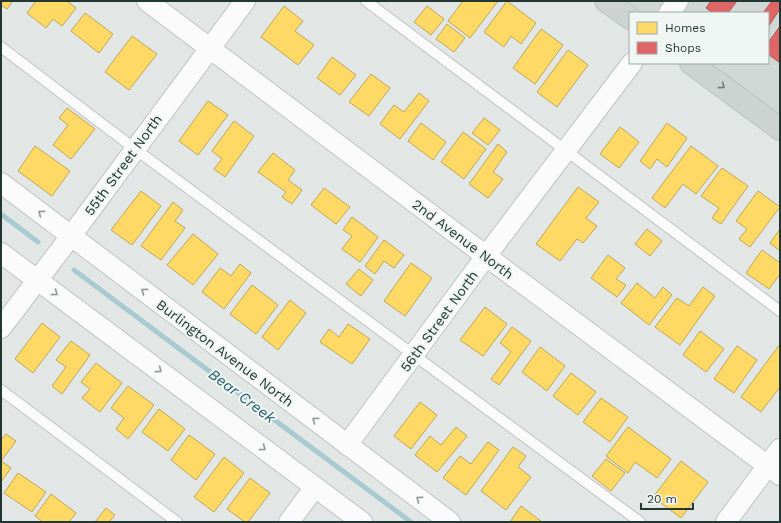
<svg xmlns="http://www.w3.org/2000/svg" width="781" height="523" font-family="'Work Sans',sans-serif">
	<rect width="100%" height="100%" fill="#e2e7e5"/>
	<g fill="#d0d8d5">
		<path d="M623,1H667L658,13H640Z"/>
		<path d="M690,1H780V117L708,63H768V13H681Z"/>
	</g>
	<g fill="#ffd966" stroke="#bda856">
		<path d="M1,1H13L7,9L1,5Z"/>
		<path d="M36,1H67L76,8L62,26L53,19L46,28L27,13Z"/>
		<path d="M463,1H498L470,38L448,21Z"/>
		<path d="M507,1L536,23L521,44L511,36L504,47L484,32Z"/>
		<path d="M284,6L303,21L295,31L314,45L298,65L261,37Z"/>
		<path d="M427,6L444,19L431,35L414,22Z"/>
		<path d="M85,13L113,34L99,53L71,31Z"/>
		<path d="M447,24L465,38L454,52L436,39Z"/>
		<path d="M541,29L563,45L535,84L513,68Z"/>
		<path d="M132,36L157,54L129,90L105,72Z"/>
		<path d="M568,50L588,65L557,107L537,92Z"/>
		<path d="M332,57L356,75L340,95L317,78Z"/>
		<path d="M371,74L390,88L369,116L349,102Z"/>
		<path d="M419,93L429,101L400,139L380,124L394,105L404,112Z"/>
		<path d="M208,101L228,115L198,155L179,141Z"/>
		<path d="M67,108L95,129L71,159L53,145L68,125L59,118Z"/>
		<path d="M484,118L500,130L488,145L472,133Z"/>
		<path d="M234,121L254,136L225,177L214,169L222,159L212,151Z"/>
		<path d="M421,123L446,142L433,160L408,141Z"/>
		<path d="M667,123L687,138L667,167L657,159L650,169L640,161Z"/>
		<path d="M620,127L639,142L619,168L600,154Z"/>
		<path d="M463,132L486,149L464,179L441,162Z"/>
		<path d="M498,144L507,152L493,172L503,179L488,198L469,184Z"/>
		<path d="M35,146L70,171L52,196L18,171Z"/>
		<path d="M691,146L718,166L696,194L683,184L665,208L652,198Z"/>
		<path d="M273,153L295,170L288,180L302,190L292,204L282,197L286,192L258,172Z"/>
		<path d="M722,168L748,186L721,224L712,218L719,208L701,196Z"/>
		<path d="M578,187L599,202L586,218L597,226L583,243L577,239L560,261L536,244Z"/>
		<path d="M324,188L350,207L336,224L311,205Z"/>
		<path d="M141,191L161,206L132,245L111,230Z"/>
		<path d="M758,191L780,207L750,247L739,239L747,229L736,221Z"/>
		<path d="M173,202L183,210L175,221L185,228L161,260L141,246Z"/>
		<path d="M352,217L378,237L360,262L342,249L352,236L343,230Z"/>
		<path d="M647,229L662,241L650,256L635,244Z"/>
		<path d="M780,229V251L770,243Z"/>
		<path d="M193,234L218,254L193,285L167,265Z"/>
		<path d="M384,240L404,255L394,268L384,261L375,274L365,266Z"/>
		<path d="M762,250L780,263V274L769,289L746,273Z"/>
		<path d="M608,255L625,268L616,279L626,285L617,297L591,278Z"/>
		<path d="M411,263L432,278L405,316L384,301Z"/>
		<path d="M240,264L251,273L224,309L202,292L220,268L231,276Z"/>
		<path d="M359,269L373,280L361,296L346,284Z"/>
		<path d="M637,283L655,298L663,287L672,295L649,325L621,303Z"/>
		<path d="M252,285L278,305L256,334L230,314Z"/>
		<path d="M703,287L715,296L680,345L655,327L677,298L689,306Z"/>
		<path d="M290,300L306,313L278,350L262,337Z"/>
		<path d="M485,307L507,324L483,356L460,340Z"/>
		<path d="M42,323L60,337L33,373L15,359Z"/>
		<path d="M348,324L370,339L352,364L320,342L329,329L339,337Z"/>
		<path d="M512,327L531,341L499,385L491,379L511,352L500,343Z"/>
		<path d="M700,331L724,349L706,372L683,355Z"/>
		<path d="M71,341L90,355L62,394L52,386L66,367L56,360Z"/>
		<path d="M780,344V387L761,412L741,397Z"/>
		<path d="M737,346L757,360L734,393L714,379Z"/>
		<path d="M540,347L565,366L547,391L522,372Z"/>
		<path d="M96,363L122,383L100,412L82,398L90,389L81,382Z"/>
		<path d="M571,373L596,392L578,415L553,396Z"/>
		<path d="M128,386L154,405L128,439L116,429L124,418L111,408Z"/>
		<path d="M601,398L628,417L610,442L583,422Z"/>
		<path d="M420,402L437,415L411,449L394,436Z"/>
		<path d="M159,409L185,429L168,451L142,432Z"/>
		<path d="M456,427L467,436L437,472L415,455L430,436L441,445Z"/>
		<path d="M628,427L671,459L657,478L635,462L628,473L606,456Z"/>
		<path d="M6,434L16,441L1,461L11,468L1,482V440Z"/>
		<path d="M189,435L215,454L196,480L171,460Z"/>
		<path d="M488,442L499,450L466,495L443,478L460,456L471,464Z"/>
		<path d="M513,447L526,456L518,467L531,477L506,510L481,491Z"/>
		<path d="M224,457L244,473L214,512L194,497Z"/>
		<path d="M606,459L625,473L611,491L592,476Z"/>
		<path d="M681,461L708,482L681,518L653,497Z"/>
		<path d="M18,473L46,492L32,512L4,493Z"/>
		<path d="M250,478L270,493L248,522H245L227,509Z"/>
		<path d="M51,494L76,513L69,522H43L35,516Z"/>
		<path d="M521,506L542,522H510Z"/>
		<path d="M106,508L115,515L109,522H95Z"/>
	</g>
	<g fill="#e06666" stroke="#a75856">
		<path d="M711,1H737L728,13H713L706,8Z"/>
		<path d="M772,1H776L780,4V9L768,27V13H763Z"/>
		<path d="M780,26V63L768,54V43Z"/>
	</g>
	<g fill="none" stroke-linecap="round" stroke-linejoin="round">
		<g stroke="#a8cad0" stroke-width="5">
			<path d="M1,214L38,242"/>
			<path d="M74,270L411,522"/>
		</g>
		<defs>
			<g id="service">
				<path d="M366,1L780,311"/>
				<path d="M1,47L135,149L640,522"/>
				<path d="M1,390L177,522"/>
			</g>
			<g id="minor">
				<path d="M147,1L486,256L780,475"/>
				<path d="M669,13L678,1"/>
				<path d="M1,183L450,522"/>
				<path d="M1,253L362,522"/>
				<path d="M1,328L71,236L245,1"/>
				<path d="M347,445L486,256L632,63"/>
				<path d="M289,522L315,487"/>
				<path d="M726,522L780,449"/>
			</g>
			<g id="primary">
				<path d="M606,1L630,18"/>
				<path d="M691,63L780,129"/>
			</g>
		</defs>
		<use href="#service" stroke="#bfc4c2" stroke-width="12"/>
		<use href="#minor" stroke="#bfc4c2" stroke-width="22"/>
		<use href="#primary" stroke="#bcc3c1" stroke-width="24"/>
		<use href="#service" stroke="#fbfbfb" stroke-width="10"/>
		<use href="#minor" stroke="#fbfbfb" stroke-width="20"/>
		<use href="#primary" stroke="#cdd3d1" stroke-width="22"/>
	</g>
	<defs><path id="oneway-chevron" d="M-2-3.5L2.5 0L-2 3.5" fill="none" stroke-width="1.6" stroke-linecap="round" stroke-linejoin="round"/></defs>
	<use stroke="#6f7d7a" href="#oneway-chevron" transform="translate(722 86) rotate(37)"/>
	<g stroke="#8f9996">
		<use href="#oneway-chevron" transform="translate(41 213) rotate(-143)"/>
		<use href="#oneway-chevron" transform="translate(144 291) rotate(-143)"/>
		<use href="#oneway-chevron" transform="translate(55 293) rotate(37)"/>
		<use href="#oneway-chevron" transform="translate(159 370) rotate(37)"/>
		<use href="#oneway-chevron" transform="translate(315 420) rotate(-143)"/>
		<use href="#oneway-chevron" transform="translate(263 448) rotate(37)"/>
		<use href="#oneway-chevron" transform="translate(419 499) rotate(-143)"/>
	</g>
	<g text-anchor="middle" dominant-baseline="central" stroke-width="4" stroke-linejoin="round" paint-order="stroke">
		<g font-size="14" fill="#233732" stroke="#f0f6f3">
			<text transform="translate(123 165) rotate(-54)">55th Street North</text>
			<text transform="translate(463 239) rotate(37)">2nd Avenue North</text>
			<text transform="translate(439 321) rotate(-54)">56th Street North</text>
			<text transform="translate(225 353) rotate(37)">Burlington Avenue North</text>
		</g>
		<g font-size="15" font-style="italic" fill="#255e6b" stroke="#f0f6f3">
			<text transform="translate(242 396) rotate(37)">Bear Creek</text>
		</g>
	</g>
	<rect width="781" height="523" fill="none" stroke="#233732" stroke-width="4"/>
	<rect x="629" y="12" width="140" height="52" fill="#f0f6f3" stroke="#9eaaa6"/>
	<rect x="637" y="22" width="20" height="12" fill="#ffd966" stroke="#9eaaa6"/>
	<text x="665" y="32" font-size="12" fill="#233732">Homes</text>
	<rect x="637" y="42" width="20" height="12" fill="#e06666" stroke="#9eaaa6"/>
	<text x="665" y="52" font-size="12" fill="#233732">Shops</text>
	<path d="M641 503v6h52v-6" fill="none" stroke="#233732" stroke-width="2"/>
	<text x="647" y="503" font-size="12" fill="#233732" stroke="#f0f6f3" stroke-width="3" paint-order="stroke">20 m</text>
</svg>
